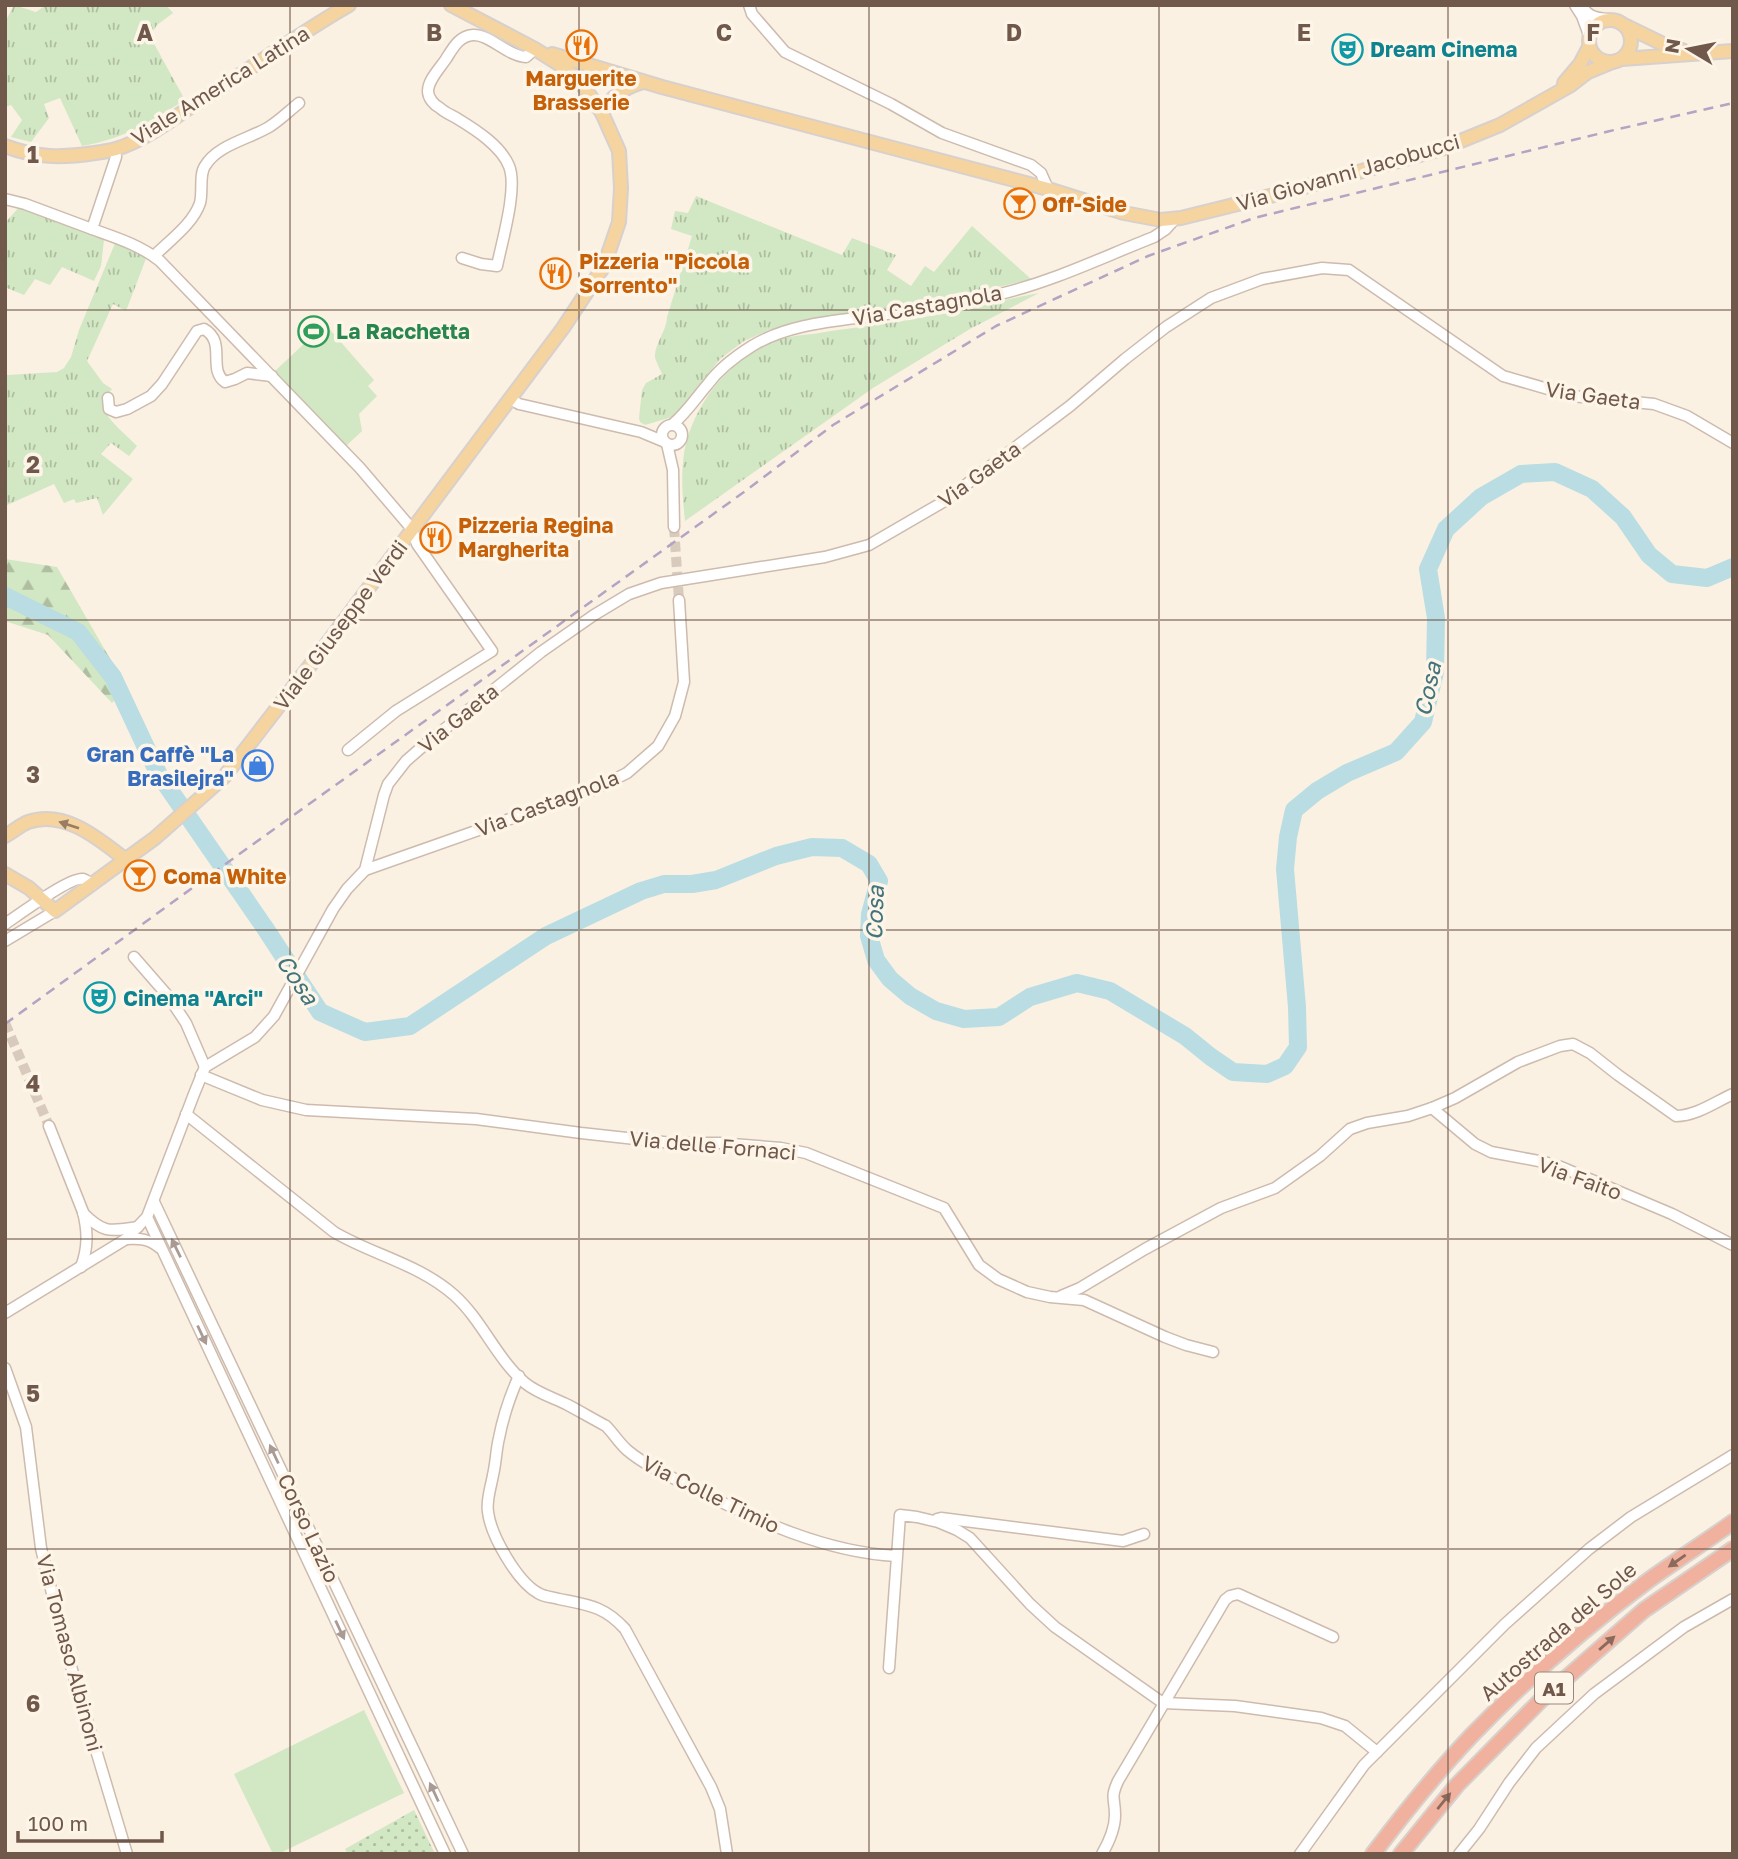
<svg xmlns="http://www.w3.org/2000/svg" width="1738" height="1859" font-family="'Golos Text',sans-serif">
	<defs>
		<pattern id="grass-tufts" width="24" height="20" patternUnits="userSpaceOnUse" patternTransform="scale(1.75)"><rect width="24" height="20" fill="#d2e7c3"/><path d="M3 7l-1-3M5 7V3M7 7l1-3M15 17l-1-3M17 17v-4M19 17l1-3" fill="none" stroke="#afbea0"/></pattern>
		<pattern id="forest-firs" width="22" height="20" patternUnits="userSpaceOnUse" patternTransform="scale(1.75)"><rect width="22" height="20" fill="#d2e7c3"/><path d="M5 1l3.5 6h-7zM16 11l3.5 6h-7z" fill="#afbea0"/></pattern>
		<pattern id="park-dots" width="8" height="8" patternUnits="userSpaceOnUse" patternTransform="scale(1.75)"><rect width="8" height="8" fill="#d2e7c3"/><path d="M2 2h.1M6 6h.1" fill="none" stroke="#afbea0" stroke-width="1.8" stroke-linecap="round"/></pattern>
	</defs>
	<rect width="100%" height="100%" fill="#faf1e3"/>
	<g fill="url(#grass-tufts)">
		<path d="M14,5L36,12L46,5H166L173,13L157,25L151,34L152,40L185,100C148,123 126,138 82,146L60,98L44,104L49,118L31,142L11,137L22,120L11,105L5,107V22Z"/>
		<path d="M696,196L842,255L852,238L896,255L887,270L911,286L925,266L934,272L972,226L1031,279L950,299L829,316L769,330L744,341L720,359L675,416L645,425L640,422L639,418L642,390L646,383L662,374C660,369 656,362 655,357C654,345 667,330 667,317L692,236L671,229L675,211L688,213Z"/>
		<path d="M20,206L104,240L101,266L94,281L62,267L50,285L35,279L24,295L7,288L5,290V223Z"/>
		<path d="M116,241L147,256L126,311L113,304L87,361L103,383L112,389C109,393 104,399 103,404C102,416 129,437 137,446L129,456L111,443L101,454L133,479L103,515L97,498L76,503L74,499L64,503L54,484L5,506V369L7,375L57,372L64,368L71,357L79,330Z"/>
		<path d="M1039,293L970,329L873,388L685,521C683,501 681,481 683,462C688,408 730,356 781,339C791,336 802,335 813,334C841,329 869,326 897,322C945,314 992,302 1039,293Z"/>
	</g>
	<path fill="url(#forest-firs)" d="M5,559L57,567L127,688L112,703L48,635L5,621Z"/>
	<path fill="url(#park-dots)" d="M414,1810L435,1854H348L345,1849Z"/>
	<g fill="#d2e7c3">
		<path d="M325,324L374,380L368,386L377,396L359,414L362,431L346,446L274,372Z"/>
		<path d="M364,1710L404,1793L278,1854H273L234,1774Z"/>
	</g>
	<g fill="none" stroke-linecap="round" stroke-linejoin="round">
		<path stroke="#b9dde2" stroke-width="18" d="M5,596L78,632L113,677L158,773L265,928L320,1012L365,1032L410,1026L546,936L641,891L664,884H692L716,880L776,856L812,847L842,848L869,864L879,881L870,914L869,936L876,960L890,979L910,996L936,1011L964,1019L999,1017L1030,997L1077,983L1110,991L1185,1036L1211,1057L1233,1072L1267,1074L1285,1066L1298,1047L1297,1007L1285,869L1288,837L1294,810L1317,791L1347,773L1396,752L1423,722L1435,672L1436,618L1428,569L1446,529L1481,497L1521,474L1555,472L1592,489L1623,517L1649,555L1672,574L1707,578L1733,567"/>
		<g stroke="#d8cbbd" stroke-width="10" stroke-dasharray="10 5" stroke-linecap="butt">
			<path d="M674,527L679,600"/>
			<path d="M5,1023L49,1126"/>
		</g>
		<defs>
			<g id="minor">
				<path d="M749,5L752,14L785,52L891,104L942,133L1031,165L1041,173L1048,189"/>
				<path d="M1575,5L1582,16L1589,35"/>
				<path d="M1581,6C1589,16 1594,18 1607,19"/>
				<path d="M115,150L116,157L92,229C117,238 140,245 160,261L360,468L412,529L417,544L492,651L396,711L348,750"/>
				<path d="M5,199L25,204L92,229"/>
				<path d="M154,256C169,241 193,224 200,203C203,192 199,174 205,166C217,145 249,139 269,127C280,120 289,111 299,103"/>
				<path d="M462,258L481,264L497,266C502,241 518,188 509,166C501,146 476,130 458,119C452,115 445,113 440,108C434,105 428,98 428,91C428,80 440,68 446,59C453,48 459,36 473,35C490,34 507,56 526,57L535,49"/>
				<path d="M108,398L109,409L116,412L127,409L151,396L162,384L197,331L204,329C227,342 207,369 225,382L235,379L247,373L272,376"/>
				<path d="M510,399L519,404L641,432L665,442"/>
				<path d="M673,424C687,412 696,398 708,384C719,369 736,356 752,346C790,323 837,321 880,315C920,309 960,303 1000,294C1054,281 1103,257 1154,237L1166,229L1175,219"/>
				<circle cx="672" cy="435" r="10"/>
				<path d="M667,444L673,470L674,527"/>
				<path d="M365,870L595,789L627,773L658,746L675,716L684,682L679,600"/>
				<path d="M5,924C17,916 71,876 83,879C85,879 91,884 92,885"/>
				<path d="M5,941L55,911"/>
				<path d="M134,957L168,996L186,1023L205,1067"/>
				<path d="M201,1075L262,1100L306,1110L476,1119L581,1133L672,1143H719L781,1148L806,1153L944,1208L979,1265L998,1279L1027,1292L1050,1297L1084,1300L1165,1337L1186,1345L1213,1352"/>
				<path d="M1432,1108L1475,1144L1491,1152L1544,1162L1561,1167L1672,1214L1733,1245"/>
				<path d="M186,1114L334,1232C373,1255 419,1264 454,1295C482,1320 496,1358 525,1383C537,1393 554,1398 568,1405C581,1412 593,1419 606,1426C614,1434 619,1443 627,1450C646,1466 671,1477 693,1488C756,1520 824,1552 896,1556"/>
				<path d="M49,1126L83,1212C88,1232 88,1248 81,1267"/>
				<path d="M154,1202L463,1854"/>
				<path d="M83,1213C104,1234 110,1231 138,1227"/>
				<path d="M147,1217L445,1854"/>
				<path d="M126,1239C140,1238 149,1239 160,1248"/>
				<path d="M1061,1296L1080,1288L1145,1249L1221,1208L1275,1188L1320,1156L1350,1129L1367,1123L1408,1116L1432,1108L1455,1098L1518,1062L1560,1046L1573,1044L1590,1053L1618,1075L1676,1116C1696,1116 1715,1102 1733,1094"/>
				<path d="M5,1313L126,1239L147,1217L194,1094L205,1067L255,1037L274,1016L333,909L347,889L365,870L384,795L388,784L406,761L422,747L541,652L594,615L629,594L661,583L825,557L869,545L943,502L1070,406L1125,359L1166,327L1211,298L1262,279L1322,268L1349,270L1503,376L1572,396L1654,404L1687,416L1733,443"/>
				<path d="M5,1368L26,1427L41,1548L64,1643L127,1854"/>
				<path d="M519,1376C510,1396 503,1417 499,1438C496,1450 496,1463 493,1475C491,1487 486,1500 488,1512C491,1536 517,1581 538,1593C544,1597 552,1597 559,1599C588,1605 604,1606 625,1629L711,1787L720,1809L727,1854"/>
				<path d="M937,1519L941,1518L1123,1541L1144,1534"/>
				<path d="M889,1668L900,1515L917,1517L938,1522L957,1530L970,1538L1030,1604L1055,1627L1163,1703L1235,1706L1321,1718L1345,1726L1377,1752"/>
				<path d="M1102,1854C1109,1842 1115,1829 1115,1815C1115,1797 1110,1799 1118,1781L1225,1600L1230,1596L1238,1594L1333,1637"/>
				<path d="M1300,1854L1364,1765L1505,1624L1589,1549L1631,1517L1733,1455"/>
				<path d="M1459,1854L1479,1829L1509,1783L1536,1748L1594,1694L1684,1627L1733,1599"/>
			</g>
			<g id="major">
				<circle cx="1610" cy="41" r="21"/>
				<path d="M1626,26L1667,46L1682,50"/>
				<path d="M552,54L662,87L1048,189L1124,213L1161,220L1181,218L1286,192L1441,149L1500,125L1571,85L1588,72L1612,62"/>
				<path d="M1622,59L1733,51"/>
				<path d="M1564,83L1580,64L1589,47"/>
				<path d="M602,113C611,96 625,87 643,82"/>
				<path d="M5,146C36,158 62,158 95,153C102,152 109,151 116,149C142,141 164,125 186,110C241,76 293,37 349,5"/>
				<path d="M5,836C13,832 20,825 28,822C65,809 100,840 126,860"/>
				<path d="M5,874L29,888L55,911L155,838L224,777L329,641L563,328L604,266L619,222L621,188L619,151L602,113L584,87L565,68L535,49L451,5"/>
			</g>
			<g id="highway">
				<path d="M1373,1854C1404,1813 1437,1772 1472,1735C1526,1679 1587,1626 1649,1580C1677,1560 1705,1542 1733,1522"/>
				<path d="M1401,1854L1457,1785L1541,1700L1644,1610L1733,1549"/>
			</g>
		</defs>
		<use href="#minor" stroke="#cdbbae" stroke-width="13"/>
		<use href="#major" stroke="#d7d0cd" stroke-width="16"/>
		<use href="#highway" stroke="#d7d0cd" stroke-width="18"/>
		<use href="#minor" stroke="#fff" stroke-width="10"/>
		<use href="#major" stroke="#f5d4a0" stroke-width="12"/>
		<use href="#highway" stroke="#f0b29e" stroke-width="14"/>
		<path stroke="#b4a3c2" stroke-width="2.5" stroke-dasharray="10 7" stroke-linecap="butt" d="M5,1024L206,878L744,492L833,425L996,326L1148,256L1254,218L1610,131L1733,103"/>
	</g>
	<defs><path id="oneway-solid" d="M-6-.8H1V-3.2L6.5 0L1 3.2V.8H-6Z" transform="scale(1.75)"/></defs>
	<use fill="#987d64" href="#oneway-solid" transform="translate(69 825) rotate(-162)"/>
	<g fill="#a99b93">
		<use href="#oneway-solid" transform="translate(176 1248) rotate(-116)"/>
		<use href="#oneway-solid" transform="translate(202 1335) rotate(65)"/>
		<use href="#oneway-solid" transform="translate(274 1454) rotate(-115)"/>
		<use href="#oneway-solid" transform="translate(340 1630) rotate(65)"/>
		<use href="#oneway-solid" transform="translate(434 1792) rotate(-115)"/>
	</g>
	<g fill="#8a6a5c">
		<use href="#oneway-solid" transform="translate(1677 1561) rotate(145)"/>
		<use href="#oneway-solid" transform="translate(1607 1643) rotate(-41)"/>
		<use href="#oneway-solid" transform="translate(1444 1801) rotate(-51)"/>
	</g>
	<path fill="none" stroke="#70584b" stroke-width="2" stroke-opacity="0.55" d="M290,5V1854M579,5V1854M869,5V1854M1159,5V1854M1448,5V1854M5,310H1733M5,620H1733M5,930H1733M5,1239H1733M5,1549H1733"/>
	<defs>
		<symbol id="restaurant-ring" viewBox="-11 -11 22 22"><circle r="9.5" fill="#fef5e9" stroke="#e8710a" stroke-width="1.5"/><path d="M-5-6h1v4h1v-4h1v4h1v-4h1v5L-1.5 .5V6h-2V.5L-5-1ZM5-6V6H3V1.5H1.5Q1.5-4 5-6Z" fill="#e8710a"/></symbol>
		<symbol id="theatre-ring" viewBox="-11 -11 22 22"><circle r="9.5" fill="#fef5e9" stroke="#0f9aa8" stroke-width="1.5"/><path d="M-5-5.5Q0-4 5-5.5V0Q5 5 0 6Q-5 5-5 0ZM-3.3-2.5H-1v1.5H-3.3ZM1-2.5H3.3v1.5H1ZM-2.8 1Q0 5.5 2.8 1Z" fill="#0f9aa8"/></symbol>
		<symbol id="bar-ring" viewBox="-11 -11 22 22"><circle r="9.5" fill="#fef5e9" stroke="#e8710a" stroke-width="1.5"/><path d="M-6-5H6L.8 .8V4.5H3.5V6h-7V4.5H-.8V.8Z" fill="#e8710a"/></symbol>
		<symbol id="stadium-ring" viewBox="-11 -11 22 22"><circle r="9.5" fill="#fef5e9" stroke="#2e9e5b" stroke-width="1.5"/><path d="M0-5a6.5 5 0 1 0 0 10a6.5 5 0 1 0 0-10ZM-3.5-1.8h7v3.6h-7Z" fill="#2e9e5b"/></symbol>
		<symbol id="shop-ring" viewBox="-11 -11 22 22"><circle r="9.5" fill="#fef5e9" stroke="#3f7fe0" stroke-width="1.5"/><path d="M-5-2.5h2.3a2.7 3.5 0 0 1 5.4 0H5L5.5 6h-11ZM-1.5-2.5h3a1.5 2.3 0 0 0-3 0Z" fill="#3f7fe0"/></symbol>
	</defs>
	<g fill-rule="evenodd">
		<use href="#restaurant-ring" x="564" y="28" width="35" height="35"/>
		<use href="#theatre-ring" x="1330" y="32" width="35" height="35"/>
		<use href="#bar-ring" x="1002" y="186" width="35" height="35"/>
		<use href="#restaurant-ring" x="538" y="256" width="35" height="35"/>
		<use href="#stadium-ring" x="296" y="314" width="35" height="35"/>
		<use href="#restaurant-ring" x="418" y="520" width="35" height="35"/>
		<use href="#shop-ring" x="240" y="748" width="35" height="35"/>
		<use href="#bar-ring" x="122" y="858" width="35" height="35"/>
		<use href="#theatre-ring" x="82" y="980" width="35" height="35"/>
	</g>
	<g text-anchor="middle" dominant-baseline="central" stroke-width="7" stroke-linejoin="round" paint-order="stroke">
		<rect fill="#fef5e9" stroke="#9b877a" stroke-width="2" x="1535" y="1672.5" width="38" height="31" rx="5"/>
		<g font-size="19" font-weight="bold" fill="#70584b">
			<text x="1554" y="1688">A1</text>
		</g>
		<g font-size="21" font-weight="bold" fill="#0d838f" stroke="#fef5e9" text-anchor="start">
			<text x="1370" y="49">Dream Cinema</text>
			<text x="123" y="998">Cinema "Arci"</text>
		</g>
		<g font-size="21" font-weight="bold" fill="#c56008" stroke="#fef5e9" text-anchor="start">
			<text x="581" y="78" text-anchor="middle">Marguerite<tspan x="581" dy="24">Brasserie</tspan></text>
			<text x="1042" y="204">Off-Side</text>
			<text x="579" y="261">Pizzeria "Piccola<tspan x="579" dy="24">Sorrento"</tspan></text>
			<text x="458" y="525">Pizzeria Regina<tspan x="458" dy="24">Margherita</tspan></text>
			<text x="163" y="876">Coma White</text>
		</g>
		<g font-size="21" fill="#70584b" stroke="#fef5e9">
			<text transform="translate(220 85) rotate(-32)">Viale America Latina</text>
			<text transform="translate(1348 172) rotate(-16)">Via Giovanni Jacobucci</text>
			<text transform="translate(927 305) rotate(-10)">Via Castagnola</text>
			<text transform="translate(1593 395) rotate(8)">Via Gaeta</text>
			<text transform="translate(979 474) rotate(-36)">Via Gaeta</text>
			<text transform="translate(340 625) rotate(-53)">Viale Giuseppe Verdi</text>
			<text transform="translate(458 718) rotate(-39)">Via Gaeta</text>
			<text transform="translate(547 803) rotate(-21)">Via Castagnola</text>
			<text transform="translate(713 1145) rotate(5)">Via delle Fornaci</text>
			<text transform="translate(1580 1178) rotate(20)">Via Faito</text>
			<text transform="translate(711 1494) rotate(26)">Via Colle Timio</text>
			<text transform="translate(309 1528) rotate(65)">Corso Lazio</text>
			<text transform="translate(1558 1631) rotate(-41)">Autostrada del Sole</text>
			<text transform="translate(70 1653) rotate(75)">Via Tomaso Albinoni</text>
		</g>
		<g font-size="21" font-weight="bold" fill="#27864d" stroke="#fef5e9" text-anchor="start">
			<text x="336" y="331">La Racchetta</text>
		</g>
		<g font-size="21" font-weight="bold" fill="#366cbe" stroke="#fef5e9" text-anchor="end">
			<text x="234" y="754">Gran Caffè "La<tspan x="234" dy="24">Brasilejra"</tspan></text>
		</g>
		<g font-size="23" font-style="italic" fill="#43737b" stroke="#fef5e9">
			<text transform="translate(1427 689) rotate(-78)">Cosa</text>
			<text transform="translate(874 913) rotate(-88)">Cosa</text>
			<text transform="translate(298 979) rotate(56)">Cosa</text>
		</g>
	</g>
	<g font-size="23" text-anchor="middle" font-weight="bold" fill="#70584b" stroke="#fef5e9" stroke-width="7" stroke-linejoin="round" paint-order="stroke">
		<text x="145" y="41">A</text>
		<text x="434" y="41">B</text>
		<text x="724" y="41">C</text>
		<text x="1014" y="41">D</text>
		<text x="1304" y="41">E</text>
		<text x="1593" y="41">F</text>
		<text x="33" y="163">1</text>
		<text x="33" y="473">2</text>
		<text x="33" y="783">3</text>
		<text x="33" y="1092">4</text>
		<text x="33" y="1402">5</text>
		<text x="33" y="1712">6</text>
	</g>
	<rect width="1738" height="1859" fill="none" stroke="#70584b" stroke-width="14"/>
	<g transform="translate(1689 49) rotate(280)" stroke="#fef5e9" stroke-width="5" paint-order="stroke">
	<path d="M0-5L12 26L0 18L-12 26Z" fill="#70584b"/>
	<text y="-10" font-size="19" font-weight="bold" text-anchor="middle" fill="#70584b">N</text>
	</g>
	<path d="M18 1831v10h144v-10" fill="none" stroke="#70584b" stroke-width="3.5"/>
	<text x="28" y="1831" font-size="21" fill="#70584b" stroke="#fef5e9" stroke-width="5" paint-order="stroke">100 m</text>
</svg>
